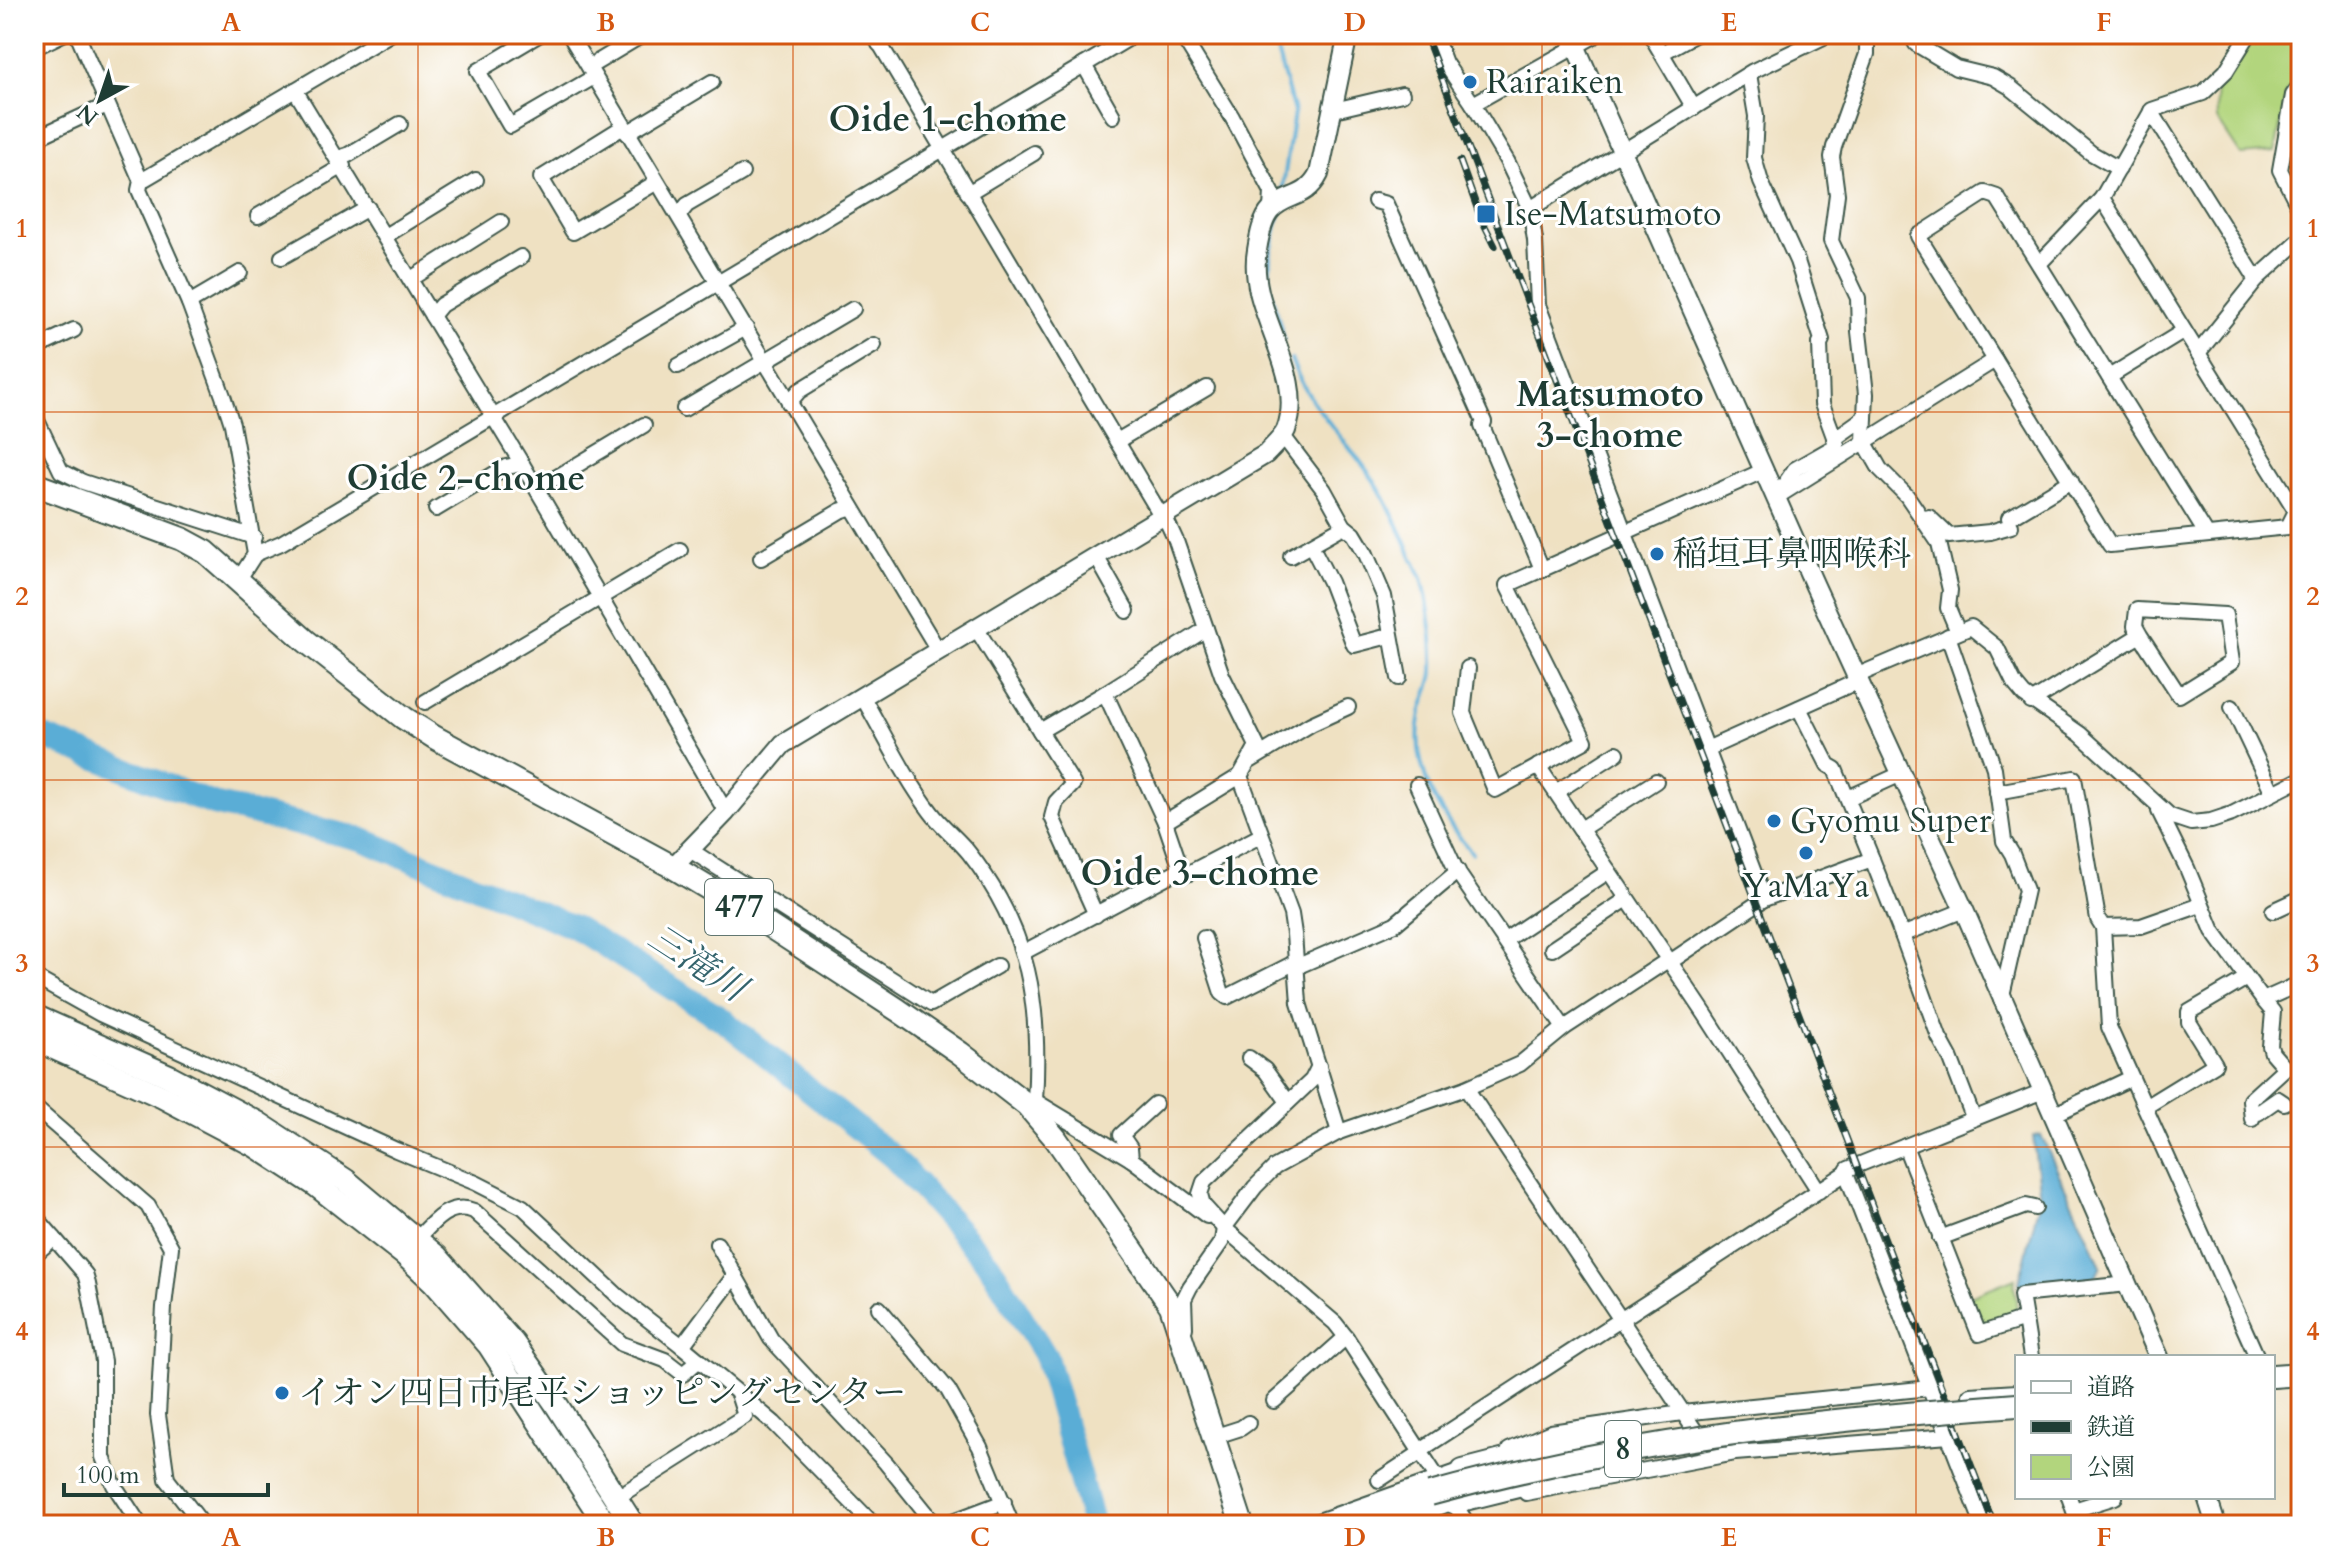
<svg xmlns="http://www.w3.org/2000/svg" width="2335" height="1559" font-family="Cardo,'Noto Serif JP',serif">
	<rect width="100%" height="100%" fill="#fff"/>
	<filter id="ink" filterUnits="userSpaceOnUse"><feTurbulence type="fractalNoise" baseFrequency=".0125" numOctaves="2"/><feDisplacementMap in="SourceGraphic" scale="16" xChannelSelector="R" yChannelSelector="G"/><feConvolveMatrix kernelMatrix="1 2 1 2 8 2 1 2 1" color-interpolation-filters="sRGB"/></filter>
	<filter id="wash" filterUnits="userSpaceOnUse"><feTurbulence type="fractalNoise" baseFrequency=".006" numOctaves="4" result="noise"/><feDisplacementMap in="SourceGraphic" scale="32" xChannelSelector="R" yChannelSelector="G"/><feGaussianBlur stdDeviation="1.8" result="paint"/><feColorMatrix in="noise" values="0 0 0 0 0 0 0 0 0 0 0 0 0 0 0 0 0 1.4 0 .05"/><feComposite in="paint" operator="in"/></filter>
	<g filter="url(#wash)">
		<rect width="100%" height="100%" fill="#efe1c2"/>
		<g fill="#b2d57d" stroke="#688958" stroke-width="2">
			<path d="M2255,34H2293L2298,36L2301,34V75L2287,91L2275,152L2241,155L2217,119L2216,89Z"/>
			<path d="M2015,1278C2012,1290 2020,1305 2015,1316L1989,1324L1980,1321L1970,1296Z"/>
		</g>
		<path fill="#5aadd6" stroke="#3c7585" stroke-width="2" d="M2041,1135L2101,1266L2094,1279L2024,1287L2019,1283L2040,1198L2033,1136Z"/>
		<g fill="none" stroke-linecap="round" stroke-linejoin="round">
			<g stroke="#5aadd6" stroke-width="4">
				<path d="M1272,34L1294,112L1282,194"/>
				<path d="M1280,211L1270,257L1269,286L1284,339"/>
				<path d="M1291,359C1307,404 1341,434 1368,472C1391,504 1405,543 1422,578C1429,604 1434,644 1433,671C1433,684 1422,703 1420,718C1411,768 1441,817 1472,853"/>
			</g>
			<path stroke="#5aadd6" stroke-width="24" d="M34,733L213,804L361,839L576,928L723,1020L894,1158L989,1264L1046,1357L1093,1525"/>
		</g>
	</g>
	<g filter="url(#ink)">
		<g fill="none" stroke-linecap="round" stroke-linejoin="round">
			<defs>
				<g id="minor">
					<path d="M77,34L141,181L139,190L189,303L223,396L232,424L255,554L239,579"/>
					<path d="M540,34L478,71L510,126L594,77"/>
					<path d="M569,34L938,650"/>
					<path d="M874,34L1162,517"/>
					<path d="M1181,34L1232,117L1272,192L1271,209"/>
					<path d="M1434,34L1445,63L1473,104L1507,161L1530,209L1535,240L1538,305L1764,899L1872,859L1902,935L1964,910"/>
					<path d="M1650,34L1694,108"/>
					<path d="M1867,34V54L1834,147L1832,157L1837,194L1831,241L1858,298L1859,332L1866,394L1864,441L1880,469L1907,496L1939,543L1950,590L1948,608L1958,632"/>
					<path d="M1911,34L1916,44L1956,68L1993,77L2010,87L2091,153L2119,169"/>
					<path d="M879,44L895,34"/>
					<path d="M34,48L63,34"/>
					<path d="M1662,53L1696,34"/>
					<path d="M1084,65L1113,116"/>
					<path d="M589,67L644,34"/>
					<path d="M1749,74L1756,116L1754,158L1761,182L1797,261L1822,340L1820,343L1822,404L1837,445L1795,469L1776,497"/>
					<path d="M2301,84L2293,95L2280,170L2301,211"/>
					<path d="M295,90L522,464L726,812"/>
					<path d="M1473,104L1598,34"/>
					<path d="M1334,110L1402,94"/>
					<path d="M2151,111L2257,280"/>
					<path d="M623,127L541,178L573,232L657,182"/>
					<path d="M627,133L712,82"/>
					<path d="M34,139L107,105"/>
					<path d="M338,158L348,155L400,124"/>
					<path d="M141,181L390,34"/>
					<path d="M968,193L1034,153"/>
					<path d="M1375,201L1386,204L1484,422L1482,426L1542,569"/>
					<path d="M1530,209L1753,71L1830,34"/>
					<path d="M679,215L687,205L742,173"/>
					<path d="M258,216L343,166"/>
					<path d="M385,236L476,180"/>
					<path d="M282,257L368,208"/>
					<path d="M2039,264L2102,198"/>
					<path d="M411,279L501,222"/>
					<path d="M189,303L240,273"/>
					<path d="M432,316L441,305L521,257"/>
					<path d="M34,349L74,330"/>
					<path d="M2198,353L2259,277L2301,239"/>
					<path d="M678,366L746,328"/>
					<path d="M2109,377L2184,331"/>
					<path d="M789,403L799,391L874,345"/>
					<path d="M684,409L853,309"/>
					<path d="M34,414L61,471L83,482L254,537"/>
					<path d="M1283,436L1324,490L1344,526L1354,534L1366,554L1384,596L1399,678"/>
					<path d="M1834,439L1865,417"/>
					<path d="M1117,441L1207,388"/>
					<path d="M537,489L644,425"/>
					<path d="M1783,493L1995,360"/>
					<path d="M436,509L506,467L522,464"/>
					<path d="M1164,515L1176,541L1222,675L1257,746L1240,776L1291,914L1294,934L1299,1003L1339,1132"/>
					<path d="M1929,517L1949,536L1990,532L2011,526"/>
					<path d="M2009,518L2071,481"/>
					<path d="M2207,535L1997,197L1985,193L1918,236L2110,545L2288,527L2296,511L2102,198L2152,110L2203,93L2226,71L2249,34"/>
					<path d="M1311,545L1330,582L1354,645L1389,636"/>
					<path d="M255,554L281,543L340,508L1136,34"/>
					<path d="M1096,556L1127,611"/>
					<path d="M1291,556L1344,526"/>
					<path d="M761,558L840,511L852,507"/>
					<path d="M976,628L1073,784L1056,802L1052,817L1096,915"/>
					<path d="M1948,636L1994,768L2004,841L2012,854L2026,890L2001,1000"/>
					<path d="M1468,668L1463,713L1495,790L1585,741L1507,585L1765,470"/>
					<path d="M1856,676L1971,627L1997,648L2014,683L2024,695L2080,734L2170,816L2191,823L2211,821L2232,814L2301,779"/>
					<path d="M862,696C884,734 905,778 931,812C942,827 957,838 969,853C1030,931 1041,1005 1035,1101"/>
					<path d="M425,702L680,550"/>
					<path d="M2031,702L2140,635L2179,695L2232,662L2225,615L2137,610L2135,626L2140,635"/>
					<path d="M2232,707L2273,793"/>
					<path d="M1799,708L1828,765L1835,769L1872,859"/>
					<path d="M1040,731L1105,693"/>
					<path d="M1707,749L1858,681"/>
					<path d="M1250,761L1311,724L1348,707"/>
					<path d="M1538,766L1705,1014L1819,1191"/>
					<path d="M1417,785L1456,870L1564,1028"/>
					<path d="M1556,792L1617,753"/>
					<path d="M1997,792L2074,778L2098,919L2103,927L2109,1027L2257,1357"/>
					<path d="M1848,798L1901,774"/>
					<path d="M2159,811L2187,868L2213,931L2263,1000L2301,983"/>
					<path d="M1165,822L1240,776"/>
					<path d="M1581,829L1656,781"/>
					<path d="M690,850L931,1004L997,966"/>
					<path d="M1181,869L1182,875L1187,874L1260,836"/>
					<path d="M2273,911L2301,898"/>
					<path d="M2103,927L2141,926L2201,905"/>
					<path d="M1902,935L1939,1037L1950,1057L1973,1117"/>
					<path d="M1204,938L1222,993L1227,997L1296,962"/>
					<path d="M1505,940L1609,871"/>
					<path d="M1552,949L1627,899"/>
					<path d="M1024,952L1181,869L1165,822L1105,693L1206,629"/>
					<path d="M1670,962L1764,899"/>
					<path d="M1296,967L1395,924L1458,871"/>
					<path d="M34,977L100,1014L396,1150L476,1183L523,1207L618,1296L682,1346L774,1423L874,1525"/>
					<path d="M1249,1058L1265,1070L1288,1102"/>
					<path d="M1319,1066L1312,1080L1204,1182L1200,1194L1203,1205L1224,1228L1335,1323L1346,1337L1468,1525"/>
					<path d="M1466,1088L1704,1444"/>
					<path d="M1035,1101L1131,1159L1207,1216"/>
					<path d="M34,1107L148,1206L171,1247L164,1307L158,1415L167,1479L203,1525"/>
					<path d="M2145,1107L2215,1064L2189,1022V1012L2245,979"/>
					<path d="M2253,1113H2258L2278,1099L2284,1103"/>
					<path d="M2053,1115L2131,1078"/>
					<path d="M2252,1119L2250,1100L2285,1068L2272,1053L2270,1046L2273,1012L2263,1000"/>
					<path d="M1905,1146L1979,1334L2025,1319L2031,1357"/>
					<path d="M1131,1159L1130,1148L1121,1135L1155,1104"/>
					<path d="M1846,1173L1983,1525"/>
					<path d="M34,1215L85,1274L88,1284L103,1361V1457L114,1485L140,1525"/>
					<path d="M1940,1238L2026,1206L2035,1208"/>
					<path d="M717,1244L771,1339L886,1463L936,1525"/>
					<path d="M412,1245C429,1227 447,1200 474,1211L622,1344L665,1360L683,1374L699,1360"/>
					<path d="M34,1255L54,1238"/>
					<path d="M879,1308L948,1390L980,1447L1012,1525"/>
					<path d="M2025,1319L2021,1295L2128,1284"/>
					<path d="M1185,1328L1184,1299L1190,1287L1222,1241L1224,1228L1255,1187L1275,1167L1339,1132L1466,1088L1520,1064L1564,1028L1668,960"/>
					<path d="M682,1346L735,1275"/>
					<path d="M1970,1395L2017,1392"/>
					<path d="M1274,1401L1346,1337"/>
					<path d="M1213,1437L1241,1428L1248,1423"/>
					<path d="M1509,1450L1551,1432L1682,1413L1930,1388"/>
					<path d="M1419,1451L1846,1173L1848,1169L2043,1091"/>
					<path d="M1379,1480L1420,1453"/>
					<path d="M1526,1493L1735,1453L1949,1436"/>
					<path d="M2069,1497L2079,1525"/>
					<path d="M616,1498L745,1416L738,1394"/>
					<path d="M2074,1510L2115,1497"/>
					<path d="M943,1525L1004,1502"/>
					<path d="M1307,1525L1468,1468"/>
					<path d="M1391,1525L1453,1502"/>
				</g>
				<g id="tertiary">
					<path d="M1570,34L1815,586L1964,910L2159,1357"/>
					<path d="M673,867L726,812L783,744L1266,454C1272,447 1282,439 1286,430C1308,372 1246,310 1257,250C1259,238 1262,219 1271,210C1286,193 1306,200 1319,174L1348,34"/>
					<path d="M2207,1497L2216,1525"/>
				</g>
				<g id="primary">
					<path d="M2273,1376L2301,1374"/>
					<path d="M1463,1471L1556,1447L1616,1436"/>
					<path d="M1453,1502L1615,1462"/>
					<path d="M1339,1525L1430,1494"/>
				</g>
				<g id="trunk">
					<path d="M34,484L182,539L206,552L306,641L404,718L434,737L673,867L751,914L898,1010L960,1053L1027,1105L1056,1139L1171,1306L1242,1525"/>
					<path d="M34,1016L169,1076L258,1123L345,1180L437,1257L513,1343L556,1404L633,1525"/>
					<path d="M34,1039L163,1097L256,1146L316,1185L404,1254L434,1282L489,1345L606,1525"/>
				</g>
			</defs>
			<use href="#minor" stroke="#3e5649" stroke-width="18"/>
			<use href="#tertiary" stroke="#3e5649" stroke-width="22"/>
			<use href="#primary" stroke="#3e5649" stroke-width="26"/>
			<use href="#trunk" stroke="#3e5649" stroke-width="26"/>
			<use href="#minor" stroke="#fff" stroke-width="14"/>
			<use href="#tertiary" stroke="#fff" stroke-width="18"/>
			<use href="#primary" stroke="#fff" stroke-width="22"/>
			<use href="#trunk" stroke="#fff" stroke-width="22"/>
			<defs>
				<g id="rail">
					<path d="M1425,34L1994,1525"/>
					<path d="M1460,161L1480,216L1495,246"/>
				</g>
			</defs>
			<use href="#rail" stroke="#1f3d34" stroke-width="7"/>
			<use href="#rail" stroke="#fff" stroke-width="4" stroke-dasharray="12" stroke-linecap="butt"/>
			<defs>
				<path id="primary-bridge" d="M1430,1494C1626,1440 1815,1420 2017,1405"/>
			</defs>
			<use href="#primary-bridge" stroke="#3e5649" stroke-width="26" stroke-linecap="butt"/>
			<use href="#primary-bridge" stroke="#fff" stroke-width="22"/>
		</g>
	</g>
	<path fill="none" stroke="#d45610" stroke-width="2" stroke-opacity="0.55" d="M418,34V1525M793,34V1525M1168,34V1525M1542,34V1525M1916,34V1525M34,412H2301M34,780H2301M34,1147H2301"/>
	<g fill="#1f6fb2" stroke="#fff" stroke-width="3">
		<circle cx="1470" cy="82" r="8"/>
		<rect x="1476" y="204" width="20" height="20" rx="4"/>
		<circle cx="1657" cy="554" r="8"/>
		<circle cx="1774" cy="821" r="8"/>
		<circle cx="1806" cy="853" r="8"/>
		<circle cx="282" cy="1393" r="8"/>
	</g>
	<g text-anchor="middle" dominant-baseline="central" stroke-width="6" stroke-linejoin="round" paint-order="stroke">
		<g fill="#fff" stroke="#627771" stroke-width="2">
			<rect x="705" y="879" width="68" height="56" rx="6"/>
			<rect x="1605" y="1421" width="36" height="56" rx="6"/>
		</g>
		<g font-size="32" font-weight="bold" fill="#1f3d34">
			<text x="739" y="907">477</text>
			<text x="1623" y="1449">8</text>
		</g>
		<g font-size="34" fill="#1f3d34" stroke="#fff" text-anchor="start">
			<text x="1486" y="82">Rairaiken</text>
			<text x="1504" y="214">Ise-Matsumoto</text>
			<text x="1673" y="554">稲垣耳鼻咽喉科</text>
			<text x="1790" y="821">Gyomu Super</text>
			<text x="1806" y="886" text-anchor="middle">YaMaYa</text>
			<text x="298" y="1393">イオン四日市尾平ショッピングセンター</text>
		</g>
		<g font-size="36" font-weight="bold" fill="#1f3d34" stroke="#fff">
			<text x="948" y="119">Oide 1-chome</text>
			<text x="1610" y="394">Matsumoto<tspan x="1610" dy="41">3-chome</tspan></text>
			<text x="466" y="478">Oide 2-chome</text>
			<text x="1200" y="873">Oide 3-chome</text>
		</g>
		<g font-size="36" font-style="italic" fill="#34646d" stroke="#fff">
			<text transform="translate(697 963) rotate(33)">三滝川</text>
		</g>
	</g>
	<rect width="2335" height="1559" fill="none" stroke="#fff" stroke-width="88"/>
	<rect x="2015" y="1355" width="260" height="144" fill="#ffffff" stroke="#a5b1ae" stroke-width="2"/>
	<rect x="2031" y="1381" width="40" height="12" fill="#ffffff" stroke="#a5b1ae" stroke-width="2"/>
	<text x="2087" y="1395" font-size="24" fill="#1f3d34">道路</text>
	<rect x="2031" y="1421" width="40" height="12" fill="#1f3d34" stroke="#a5b1ae" stroke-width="2"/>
	<text x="2087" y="1435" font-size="24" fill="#1f3d34">鉄道</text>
	<rect x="2031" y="1455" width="40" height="24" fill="#b2d57d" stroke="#a5b1ae" stroke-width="2"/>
	<text x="2087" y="1475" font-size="24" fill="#1f3d34">公園</text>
	<g transform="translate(100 100) rotate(220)" stroke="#ffffff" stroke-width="6" paint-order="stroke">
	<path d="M0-6L14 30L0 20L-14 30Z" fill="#1f3d34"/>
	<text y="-12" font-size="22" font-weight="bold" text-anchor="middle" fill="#1f3d34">N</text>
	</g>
	<path d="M64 1483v12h204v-12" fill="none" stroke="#1f3d34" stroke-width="4"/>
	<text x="76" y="1483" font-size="24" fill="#1f3d34" stroke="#ffffff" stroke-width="6" paint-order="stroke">100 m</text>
	<rect x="44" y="44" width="2247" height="1471" fill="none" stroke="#d45610" stroke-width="3"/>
	<g font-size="26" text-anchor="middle" font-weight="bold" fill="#d45610">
		<text x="231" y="31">A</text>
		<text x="606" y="31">B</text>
		<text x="980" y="31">C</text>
		<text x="1355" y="31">D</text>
		<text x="1729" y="31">E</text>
		<text x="2104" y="31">F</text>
		<text x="22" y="237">1</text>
		<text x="2313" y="237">1</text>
		<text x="22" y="605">2</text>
		<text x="2313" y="605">2</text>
		<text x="22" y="972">3</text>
		<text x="2313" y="972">3</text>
		<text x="22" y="1340">4</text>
		<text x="2313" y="1340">4</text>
		<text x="231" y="1546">A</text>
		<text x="606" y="1546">B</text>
		<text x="980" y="1546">C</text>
		<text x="1355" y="1546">D</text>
		<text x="1729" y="1546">E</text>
		<text x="2104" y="1546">F</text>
	</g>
</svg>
